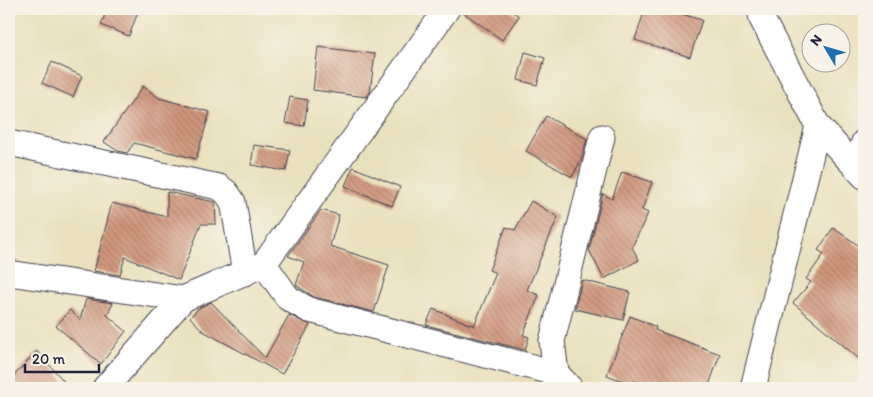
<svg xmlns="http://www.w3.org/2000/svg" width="873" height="397" font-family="Itim,sans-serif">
	<defs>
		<pattern id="building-back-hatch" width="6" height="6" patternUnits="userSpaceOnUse" patternTransform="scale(1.25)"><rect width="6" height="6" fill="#d1977d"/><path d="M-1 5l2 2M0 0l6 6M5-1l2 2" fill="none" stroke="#a97b68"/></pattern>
	</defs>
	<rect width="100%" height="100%" fill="#f7f3e8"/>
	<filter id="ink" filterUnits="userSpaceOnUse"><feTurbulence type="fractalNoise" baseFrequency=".02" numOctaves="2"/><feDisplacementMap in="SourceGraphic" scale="10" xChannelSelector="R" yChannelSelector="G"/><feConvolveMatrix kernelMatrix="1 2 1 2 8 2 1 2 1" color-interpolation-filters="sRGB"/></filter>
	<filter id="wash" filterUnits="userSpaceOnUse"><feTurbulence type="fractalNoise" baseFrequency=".0096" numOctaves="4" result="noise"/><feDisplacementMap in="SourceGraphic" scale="20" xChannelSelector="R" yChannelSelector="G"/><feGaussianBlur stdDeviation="1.12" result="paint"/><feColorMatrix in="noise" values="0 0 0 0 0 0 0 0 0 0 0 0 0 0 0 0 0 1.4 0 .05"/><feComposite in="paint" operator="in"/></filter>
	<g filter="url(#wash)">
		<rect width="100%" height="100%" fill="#e9e1bd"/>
		<g id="blocks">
			<g fill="url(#building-back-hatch)">
				<path d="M107,9H139L129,36L101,25Z"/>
				<path d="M461,9H508L519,16L502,40L461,11Z"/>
				<path d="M645,9H665L702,20L690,57L635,40Z"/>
				<path d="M318,47L375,54L370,92L366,97L313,90Z"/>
				<path d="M525,52L545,58L537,85L518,80Z"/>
				<path d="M52,62L82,76L73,97L42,83Z"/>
				<path d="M143,86L159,98L210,112L196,159L134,143L127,153L118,151L104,142Z"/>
				<path d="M290,97L308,100L304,126L285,123Z"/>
				<path d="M546,116L587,139L581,160L572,177L526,151Z"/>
				<path d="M254,145L290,150L286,171L251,165Z"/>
				<path d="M353,167L400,187L392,206L345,186Z"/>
				<path d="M622,172L652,182L642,210L648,213L632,247L639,260L604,279L589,250L603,194L612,199Z"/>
				<path d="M167,192L215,202L216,224H201L179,280L125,257L120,275L94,271L112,203L167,217Z"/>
				<path d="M531,201L558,217L527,290L539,295L523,335L529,337L525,350L426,325L433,309L474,326L496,273L489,270L506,227L515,230Z"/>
				<path d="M321,210L339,215L330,246L389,265L374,312L314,297L296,285L304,262L288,256Z"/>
				<path d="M833,228L864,249V363L793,303L811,282L806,279L824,254L818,250Z"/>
				<path d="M582,280L630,292L623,320L575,309Z"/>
				<path d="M86,299L113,303L107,315L126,331L101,364L56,326L70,310L80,320Z"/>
				<path d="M211,302L265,358L289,315L310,325L282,374L203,331L190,317L199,308Z"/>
				<path d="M630,316L656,327L655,330L720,354L708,388H655L634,381L633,385L607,375Z"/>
				<path d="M37,351L70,388H9V381Z"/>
			</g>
		</g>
	</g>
	<g filter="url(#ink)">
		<use href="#blocks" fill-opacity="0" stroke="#403f4e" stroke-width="1"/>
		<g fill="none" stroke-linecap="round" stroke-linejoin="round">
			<defs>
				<g id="street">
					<path d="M760,9L762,19L818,126L864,176"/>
					<path d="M9,143L219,187L226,192L233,202L245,273"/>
					<path d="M857,168L864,142"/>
					<path d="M264,264L288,298L309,310L556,373"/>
					<path d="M9,273L183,299L264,264L447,9"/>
					<path d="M105,388L183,299"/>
					<path d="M570,388L556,373L552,341L602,137"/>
					<path d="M753,388L818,126"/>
				</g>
			</defs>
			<use href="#street" stroke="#403f4e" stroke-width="27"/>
			<use href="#street" stroke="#fff" stroke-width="25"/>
		</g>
	</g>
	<rect width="873" height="397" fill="none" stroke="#f7f3e8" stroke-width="30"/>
	<g transform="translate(826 48) rotate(308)"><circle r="24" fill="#f7f3e8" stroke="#a29fa3"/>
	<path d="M0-4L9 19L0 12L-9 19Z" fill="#1f6fb2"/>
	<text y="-8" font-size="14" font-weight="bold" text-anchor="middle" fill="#22223b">N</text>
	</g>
	<path d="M25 364v8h74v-8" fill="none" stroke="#22223b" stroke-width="2.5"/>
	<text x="32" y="364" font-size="15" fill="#22223b" stroke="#f7f3e8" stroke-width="4" paint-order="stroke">20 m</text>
</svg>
